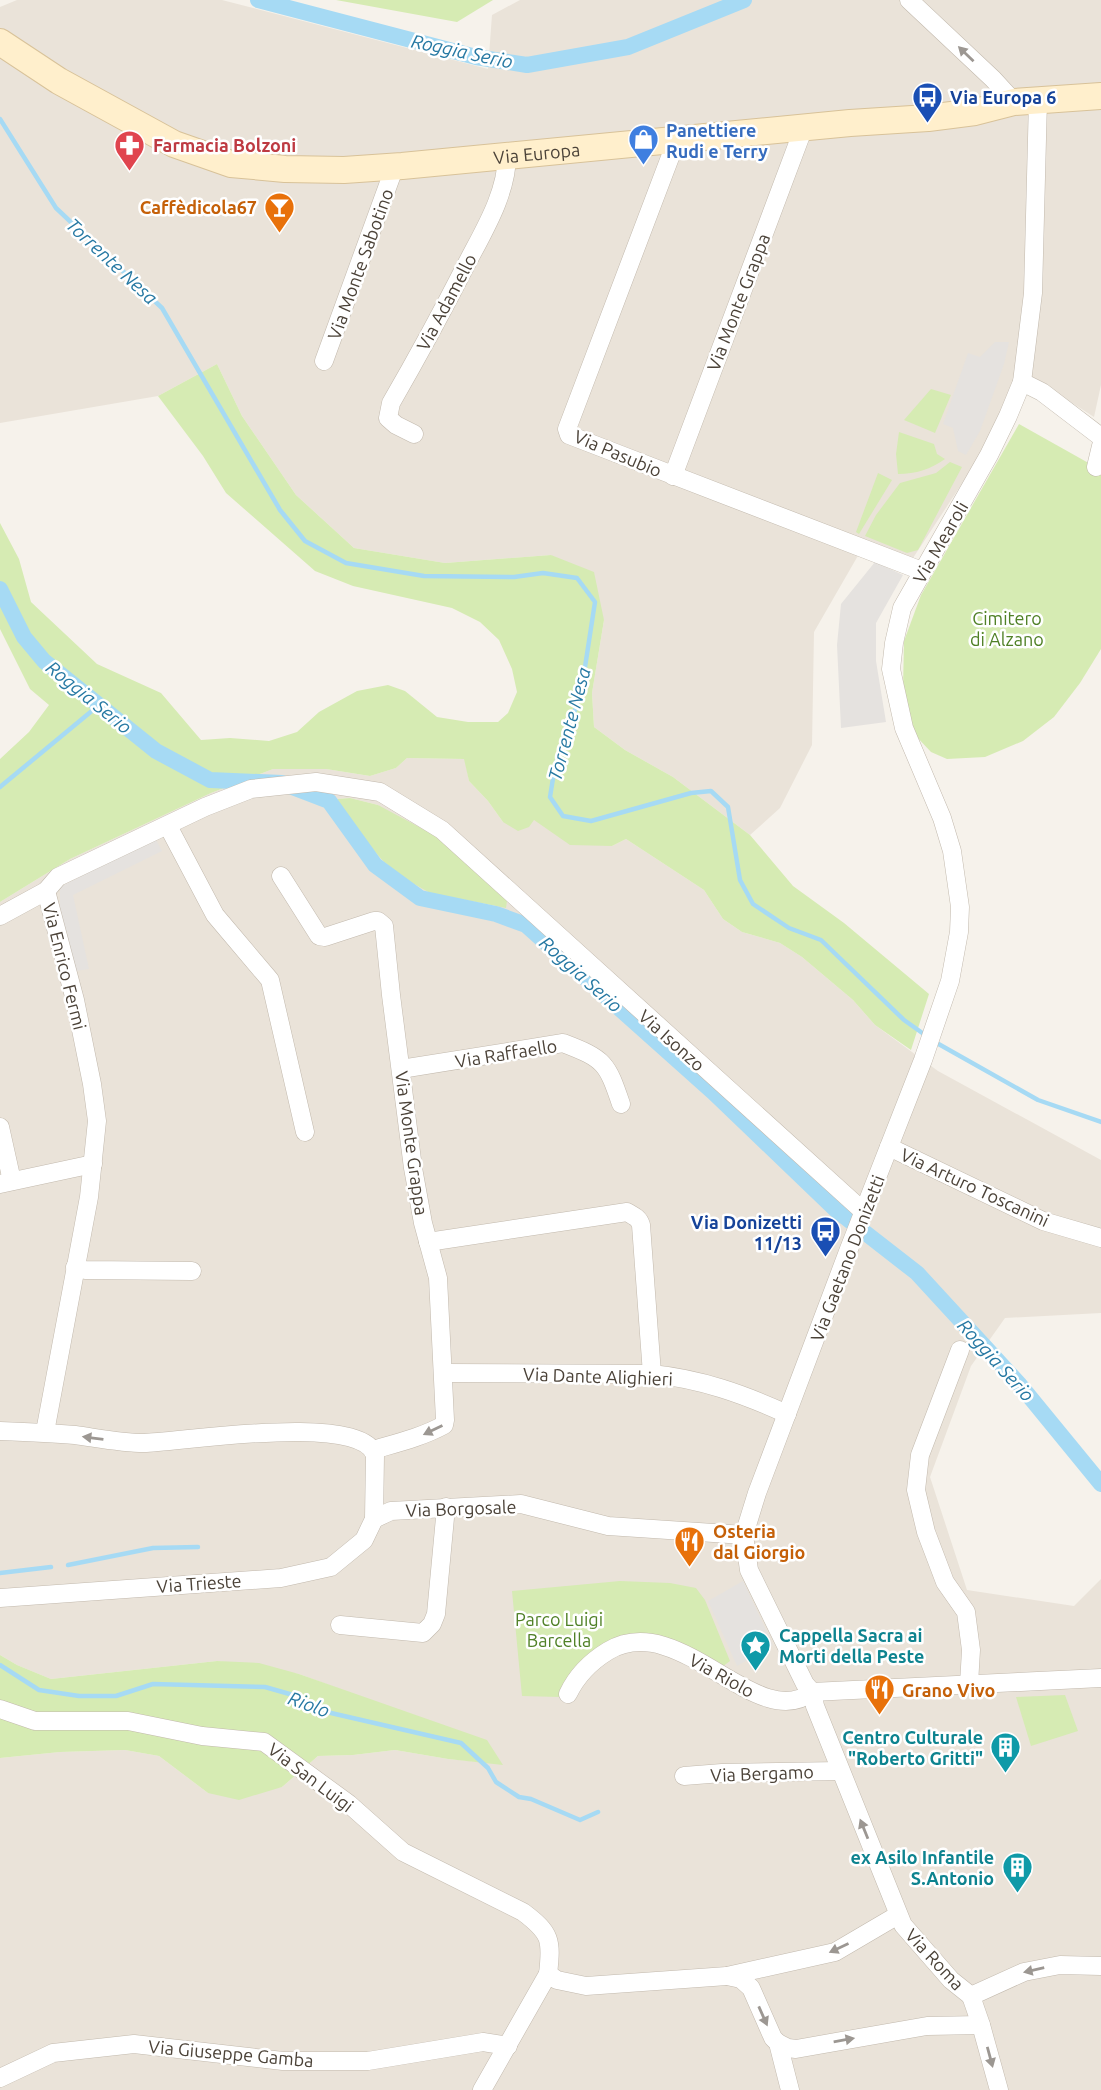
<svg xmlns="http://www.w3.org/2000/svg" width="1101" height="2090" font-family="Ubuntu,sans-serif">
	<rect width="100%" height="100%" fill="#f6f2eb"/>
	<g fill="#eae3d9" fill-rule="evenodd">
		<path d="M17,0H222L488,69L492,15L520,0H1101V385L1094,417L1032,377L913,558L867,540L814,632L812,745L780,808L750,835L673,777L625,750L594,727L592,693L604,620L551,555L445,563L354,548L296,495L242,416L217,364L158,396L0,423V7Z"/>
		<path d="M407,758L465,759L469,781L488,801L503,822L534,820L612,846L626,839L704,890L723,919L742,932L780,943L802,957L853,1000L875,1025L938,1071L1101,1160V1313L1005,1318L971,1366L930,1477L967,1590L1074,1606L1101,1579V2090H0V1758L60,1752L125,1750L159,1756L208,1793L282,1787L318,1756L353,1755L395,1750L448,1759L502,1764L367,1699L299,1674L217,1661L51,1679L17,1665L0,1655V902L70,859L211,793L273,769H326L370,776L396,768ZM350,798L378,805L498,907L431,893L405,879L383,861L353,827L337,799Z"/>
	</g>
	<g fill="#d6ebb3">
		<path d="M336,0H493L457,22Z"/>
		<path d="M217,364L242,416L296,495L354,548L445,563L551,555L594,572L604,620L592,693L594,727L625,750L673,777L750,835L793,886L844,923L929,994L911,1050L875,1025L853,1000L802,957L780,943L742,932L723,919L704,890L626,839L612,846L570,845L534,820L529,827L518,831L503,822L488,801L469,781L464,759L407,758L396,768L370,776L326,769H273L211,793L70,859L0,902V759L29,732L49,705L30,689L0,629V523L19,559L31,602L97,664L161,693L201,740L230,738L269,741L297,732L319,712L357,691L388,685L405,691L437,717L468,722H498L508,713L517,692L512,669L499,640L480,622L452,608L353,586L315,571L226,493L203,456L158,396Z"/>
		<path d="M931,389L951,395L935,433L904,420Z"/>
		<path d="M1019,424L1101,470V649L1080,683L1054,717L1023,741L985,757L947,759L931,752L914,734L903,689L904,641L921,595Z"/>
		<path d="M899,432L934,444L937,454L945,459C931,469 916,474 898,474L896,454Z"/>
		<path d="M950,462L962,467L918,550L907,553L865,536L876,515L900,483L936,473Z"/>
		<path d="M878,473L892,480L859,534L856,532Z"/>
		<path d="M350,798L378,805L434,835L507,901L506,908L430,893L405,879L383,861L353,827L337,799Z"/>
		<path d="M620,1581L670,1583L696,1588L705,1600L730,1661L722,1667L629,1637L566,1684L559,1697L522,1696L512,1591Z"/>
		<path d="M0,1655L17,1665L51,1679L217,1661L259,1663L299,1674L487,1740L503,1765L448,1759L395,1750L353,1755L318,1756L282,1787L239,1800L208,1793L159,1756L125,1750L60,1752L0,1758Z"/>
		<path d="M1065,1695L1078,1731L1031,1746L1016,1697Z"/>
	</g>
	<g fill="#e5e2df">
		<path d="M995,342H1009L1004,364L980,431L966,455L958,451L953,428L943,424L968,353L980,357Z"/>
		<path d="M875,562L903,575L876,623V661L886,722L841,728L837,645L841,604Z"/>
		<path d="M155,838L162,851L73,895L89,969L76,971L60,909V887Z"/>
		<path d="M743,1581L773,1645L737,1666L708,1601Z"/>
	</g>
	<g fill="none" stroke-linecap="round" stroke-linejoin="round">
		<g stroke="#a6daf4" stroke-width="4.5">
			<path d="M0,119L56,208L162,308L280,510L305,541L346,563L424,576L514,577L543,573L577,578L595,602L581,693L555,766L550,797L563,816L591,821L691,793L711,791L728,807L740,880L753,904L789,928L821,940L904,1020L928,1037"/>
			<path d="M0,787L99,705"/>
			<path d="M935,1042L1038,1100L1101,1122"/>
			<path d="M68,1565L153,1548L198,1547"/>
			<path d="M0,1573L51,1567"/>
			<path d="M0,1665L39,1690L79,1696H116L153,1684L265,1687L293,1695L331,1713L461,1743L488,1768L496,1782L519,1797L531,1799L580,1820L598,1812"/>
		</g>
		<g stroke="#a6daf4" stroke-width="16">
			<path d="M258,0L476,57L527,65L628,47L744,0"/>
			<path d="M0,589L24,637L44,661L156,751L210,780L282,783L329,801L375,865L420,898L496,914L526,925L713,1092L836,1210L917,1273L1020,1385L1101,1484"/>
		</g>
		<defs>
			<g id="street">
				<path d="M909,0L993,79L1014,102"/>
				<path d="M677,139L567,429L569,435L922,571"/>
				<path d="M324,361L395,166"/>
				<path d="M1022,382L1042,392L1101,437"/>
				<path d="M414,434L396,425L388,418L391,403C417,358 442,312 466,265C483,232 507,194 507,155"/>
				<path d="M1096,467L1101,446"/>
				<path d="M673,476L804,127"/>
				<path d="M168,826L215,915L270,980L305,1132"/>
				<path d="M281,876L319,936L325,937L374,921H378L384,926L391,995L413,1168L423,1223L438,1278L445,1420L444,1425C422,1437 397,1443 373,1450"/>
				<path d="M0,916L46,891L58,877L205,807L251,789L316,782L380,792L442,830L864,1212"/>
				<path d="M401,1069L563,1043C605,1059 607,1063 621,1104"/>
				<path d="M0,1127L12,1181"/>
				<path d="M889,1147L1043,1221L1101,1238"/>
				<path d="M0,1184L93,1164"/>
				<path d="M428,1242L627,1212C634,1216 639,1218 641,1225L652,1374"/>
				<path d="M75,1267L85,1270L192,1271"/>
				<path d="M960,1350L920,1455L916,1490L926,1532L945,1582L966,1612L971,1650L969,1684"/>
				<path d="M444,1373L652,1374C701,1379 743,1394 787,1414"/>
				<path d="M0,1431C25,1432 50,1433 75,1435C97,1438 121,1443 144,1443C183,1442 361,1412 375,1455L374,1519L364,1540L331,1567L281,1578L0,1598"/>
				<path d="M45,1432L89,1197L97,1121L92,1084L75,1000L46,891"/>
				<path d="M374,1519L391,1511L521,1504L608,1526L744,1535"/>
				<path d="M340,1625L423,1633L432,1624L436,1614L446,1507"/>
				<path d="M812,1692L1101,1678"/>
				<path d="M568,1694C577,1675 590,1662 608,1651C679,1608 757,1735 812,1692"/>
				<path d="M0,1709L35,1721H128L202,1736L264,1742L349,1804L403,1852L523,1912C551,1933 552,1940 548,1974"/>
				<path d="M684,1776L722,1773L840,1771"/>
				<path d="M727,1976L741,1979L751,1988L773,2038L778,2043L790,2090"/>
				<path d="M971,1996L951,1980L903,1925L815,1706L812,1692L805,1684L749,1570L744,1535L757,1493L849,1249L923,1060L950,981L959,932L960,907L952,851L942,818L904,728L891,669L894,643L902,608L989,455L1008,416L1022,382L1033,293L1038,100"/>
				<path d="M971,1996L1024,1972L1060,1965L1101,1966"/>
				<path d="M971,1996L981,2025L999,2090"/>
				<path d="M778,2043L788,2048L796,2049L927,2026L981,2025"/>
				<path d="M0,2078L53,2053L134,2044L283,2061H368L483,2042L508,2046"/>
				<path d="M482,2090L548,1974L557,1980L586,1986L727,1976L835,1952L898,1915"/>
			</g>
			<g id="secondary">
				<path id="s1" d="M0,42L59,81L174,144L231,164L285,169L344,170L402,166L850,123L928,118L975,112L1014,102L1101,96"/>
			</g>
		</defs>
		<use href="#street" stroke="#c2b9ad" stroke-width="19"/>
		<use href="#secondary" stroke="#d8c299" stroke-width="28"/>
		<use href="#street" stroke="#fff" stroke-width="18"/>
		<use href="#secondary" stroke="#ffefcc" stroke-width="26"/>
	</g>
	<defs><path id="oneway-solid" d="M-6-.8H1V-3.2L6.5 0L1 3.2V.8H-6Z" transform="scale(1.75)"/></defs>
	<g fill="#9c9792">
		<use href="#oneway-solid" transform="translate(966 54) rotate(-136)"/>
		<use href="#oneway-solid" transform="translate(433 1430) rotate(154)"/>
		<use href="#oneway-solid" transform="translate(93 1438) rotate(-173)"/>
		<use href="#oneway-solid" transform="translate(864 1829) rotate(-112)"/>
		<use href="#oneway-solid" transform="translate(839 1948) rotate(155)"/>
		<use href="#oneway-solid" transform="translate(1034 1970) rotate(167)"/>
		<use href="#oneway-solid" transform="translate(763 2016) rotate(66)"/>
		<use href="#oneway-solid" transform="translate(844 2040) rotate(-10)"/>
		<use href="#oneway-solid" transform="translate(990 2057) rotate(75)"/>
	</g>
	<defs>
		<symbol id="bus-pin" viewBox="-11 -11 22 30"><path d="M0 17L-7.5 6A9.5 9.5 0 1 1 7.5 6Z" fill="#1a4fb4" stroke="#fff"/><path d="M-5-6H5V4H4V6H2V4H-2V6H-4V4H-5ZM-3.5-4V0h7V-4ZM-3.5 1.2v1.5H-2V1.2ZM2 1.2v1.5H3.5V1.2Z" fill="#fff"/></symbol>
		<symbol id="shop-pin" viewBox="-11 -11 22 30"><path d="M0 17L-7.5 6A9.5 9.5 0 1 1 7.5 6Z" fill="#3f7fe0" stroke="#fff"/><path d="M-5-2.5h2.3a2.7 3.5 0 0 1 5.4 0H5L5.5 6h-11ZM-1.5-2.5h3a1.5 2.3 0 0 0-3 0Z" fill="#fff"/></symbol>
		<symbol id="pharmacy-pin" viewBox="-11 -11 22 30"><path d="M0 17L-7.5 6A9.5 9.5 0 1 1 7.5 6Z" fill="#e0444e" stroke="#fff"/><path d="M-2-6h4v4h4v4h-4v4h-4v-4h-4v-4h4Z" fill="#fff"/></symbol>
		<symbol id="bar-pin" viewBox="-11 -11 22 30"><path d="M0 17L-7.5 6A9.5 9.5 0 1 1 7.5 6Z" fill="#e8710a" stroke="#fff"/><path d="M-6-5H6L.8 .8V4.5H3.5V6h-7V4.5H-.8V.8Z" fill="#fff"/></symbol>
		<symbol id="restaurant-pin" viewBox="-11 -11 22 30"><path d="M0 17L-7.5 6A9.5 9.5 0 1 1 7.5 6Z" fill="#e8710a" stroke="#fff"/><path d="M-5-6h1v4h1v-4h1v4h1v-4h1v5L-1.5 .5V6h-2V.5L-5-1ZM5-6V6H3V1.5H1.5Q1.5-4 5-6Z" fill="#fff"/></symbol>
		<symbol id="sight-pin" viewBox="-11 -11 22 30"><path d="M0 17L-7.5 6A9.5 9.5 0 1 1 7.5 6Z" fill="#0f9aa8" stroke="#fff"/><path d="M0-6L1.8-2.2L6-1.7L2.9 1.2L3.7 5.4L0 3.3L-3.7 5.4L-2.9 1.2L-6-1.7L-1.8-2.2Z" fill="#fff"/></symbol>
		<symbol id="building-pin" viewBox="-11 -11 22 30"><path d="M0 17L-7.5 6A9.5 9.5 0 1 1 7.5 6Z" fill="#0f9aa8" stroke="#fff"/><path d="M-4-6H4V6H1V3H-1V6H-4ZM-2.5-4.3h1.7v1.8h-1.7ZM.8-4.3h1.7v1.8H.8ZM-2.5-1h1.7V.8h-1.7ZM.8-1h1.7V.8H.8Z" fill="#fff"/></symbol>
	</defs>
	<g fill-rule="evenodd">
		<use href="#bus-pin" x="910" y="80" width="35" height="47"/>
		<use href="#shop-pin" x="626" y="122" width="35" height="47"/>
		<use href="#pharmacy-pin" x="112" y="128" width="35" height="47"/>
		<use href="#bar-pin" x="262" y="190" width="35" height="47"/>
		<use href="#bus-pin" x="808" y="1214" width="35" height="47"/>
		<use href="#restaurant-pin" x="672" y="1524" width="35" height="47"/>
		<use href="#sight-pin" x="738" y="1628" width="35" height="47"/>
		<use href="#restaurant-pin" x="862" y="1672" width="35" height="47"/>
		<use href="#building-pin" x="988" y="1730" width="35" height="47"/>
		<use href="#building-pin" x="1000" y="1850" width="35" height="47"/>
	</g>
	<g text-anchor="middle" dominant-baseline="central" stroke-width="5" stroke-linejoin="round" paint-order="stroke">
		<g font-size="18" font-weight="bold" fill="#164399" stroke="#fff" text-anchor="start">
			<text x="950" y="97">Via Europa 6</text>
			<text x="802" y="1222" text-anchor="end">Via Donizetti<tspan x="802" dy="21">11/13</tspan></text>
		</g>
		<g font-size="18" font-weight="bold" fill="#366cbe" stroke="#fff" text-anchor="start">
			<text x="666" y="130">Panettiere<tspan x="666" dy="21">Rudi e Terry</tspan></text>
		</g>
		<g font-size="18" font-weight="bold" fill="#be3a42" stroke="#fff" text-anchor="start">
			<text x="153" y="145">Farmacia Bolzoni</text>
		</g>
		<g font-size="18" fill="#4b4238" stroke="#fff">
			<text stroke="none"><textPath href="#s1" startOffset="569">Via Europa</textPath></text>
			<text transform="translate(360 264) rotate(-70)">Via Monte Sabotino</text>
			<text transform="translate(446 302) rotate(-62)">Via Adamello</text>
			<text transform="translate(738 302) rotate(-69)">Via Monte Grappa</text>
			<text transform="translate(618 453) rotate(23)">Via Pasubio</text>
			<text transform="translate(940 542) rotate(-60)">Via Mearoli</text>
			<text transform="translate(65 966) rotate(76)">Via Enrico Fermi</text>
			<text transform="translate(672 1040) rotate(42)">Via Isonzo</text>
			<text transform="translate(506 1053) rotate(-9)">Via Raffaello</text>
			<text transform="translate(412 1143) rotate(82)">Via Monte Grappa</text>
			<text transform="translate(975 1187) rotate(25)">Via Arturo Toscanini</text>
			<text transform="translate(847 1258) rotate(-69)">Via Gaetano Donizetti</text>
			<text transform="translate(598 1376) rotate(2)">Via Dante Alighieri</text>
			<text transform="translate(461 1508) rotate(-2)">Via Borgosale</text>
			<text transform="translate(199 1583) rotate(-4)">Via Trieste</text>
			<text transform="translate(722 1675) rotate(29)">Via Riolo</text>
			<text transform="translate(762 1773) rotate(-2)">Via Bergamo</text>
			<text transform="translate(311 1777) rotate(37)">Via San Luigi</text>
			<text transform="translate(935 1959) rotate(47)">Via Roma</text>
			<text transform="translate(231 2053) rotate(5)">Via Giuseppe Gamba</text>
		</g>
		<g font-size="18" font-weight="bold" fill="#c56008" stroke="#fff" text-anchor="start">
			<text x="257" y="207" text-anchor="end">Caffèdicola67</text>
			<text x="713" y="1531">Osteria<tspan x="713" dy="21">dal Giorgio</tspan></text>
			<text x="902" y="1690">Grano Vivo</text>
		</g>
		<g font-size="18" fill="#508127" stroke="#fff">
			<text x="1007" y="618">Cimitero<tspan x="1007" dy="21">di Alzano</tspan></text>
			<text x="559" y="1619">Parco Luigi<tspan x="559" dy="21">Barcella</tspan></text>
		</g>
		<g font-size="18" font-weight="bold" fill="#0d838f" stroke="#fff" text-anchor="end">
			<text x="779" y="1635" text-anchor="start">Cappella Sacra ai<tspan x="779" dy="21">Morti della Peste</tspan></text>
			<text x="983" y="1737">Centro Culturale<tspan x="983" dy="21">"Roberto Gritti"</tspan></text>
			<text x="994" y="1857">ex Asilo Infantile<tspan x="994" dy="21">S.Antonio</tspan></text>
		</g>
		<g font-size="19" font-style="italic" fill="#2779a3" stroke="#fff">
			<text transform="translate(462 51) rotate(12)">Roggia Serio</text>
			<text transform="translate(112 261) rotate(43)">Torrente Nesa</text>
			<text transform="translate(89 697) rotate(39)">Roggia Serio</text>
			<text transform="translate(569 724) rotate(-75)">Torrente Nesa</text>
			<text transform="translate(581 974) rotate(42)">Roggia Serio</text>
			<text transform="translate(996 1360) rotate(48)">Roggia Serio</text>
			<text transform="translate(309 1704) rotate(20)">Riolo</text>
		</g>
	</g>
</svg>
